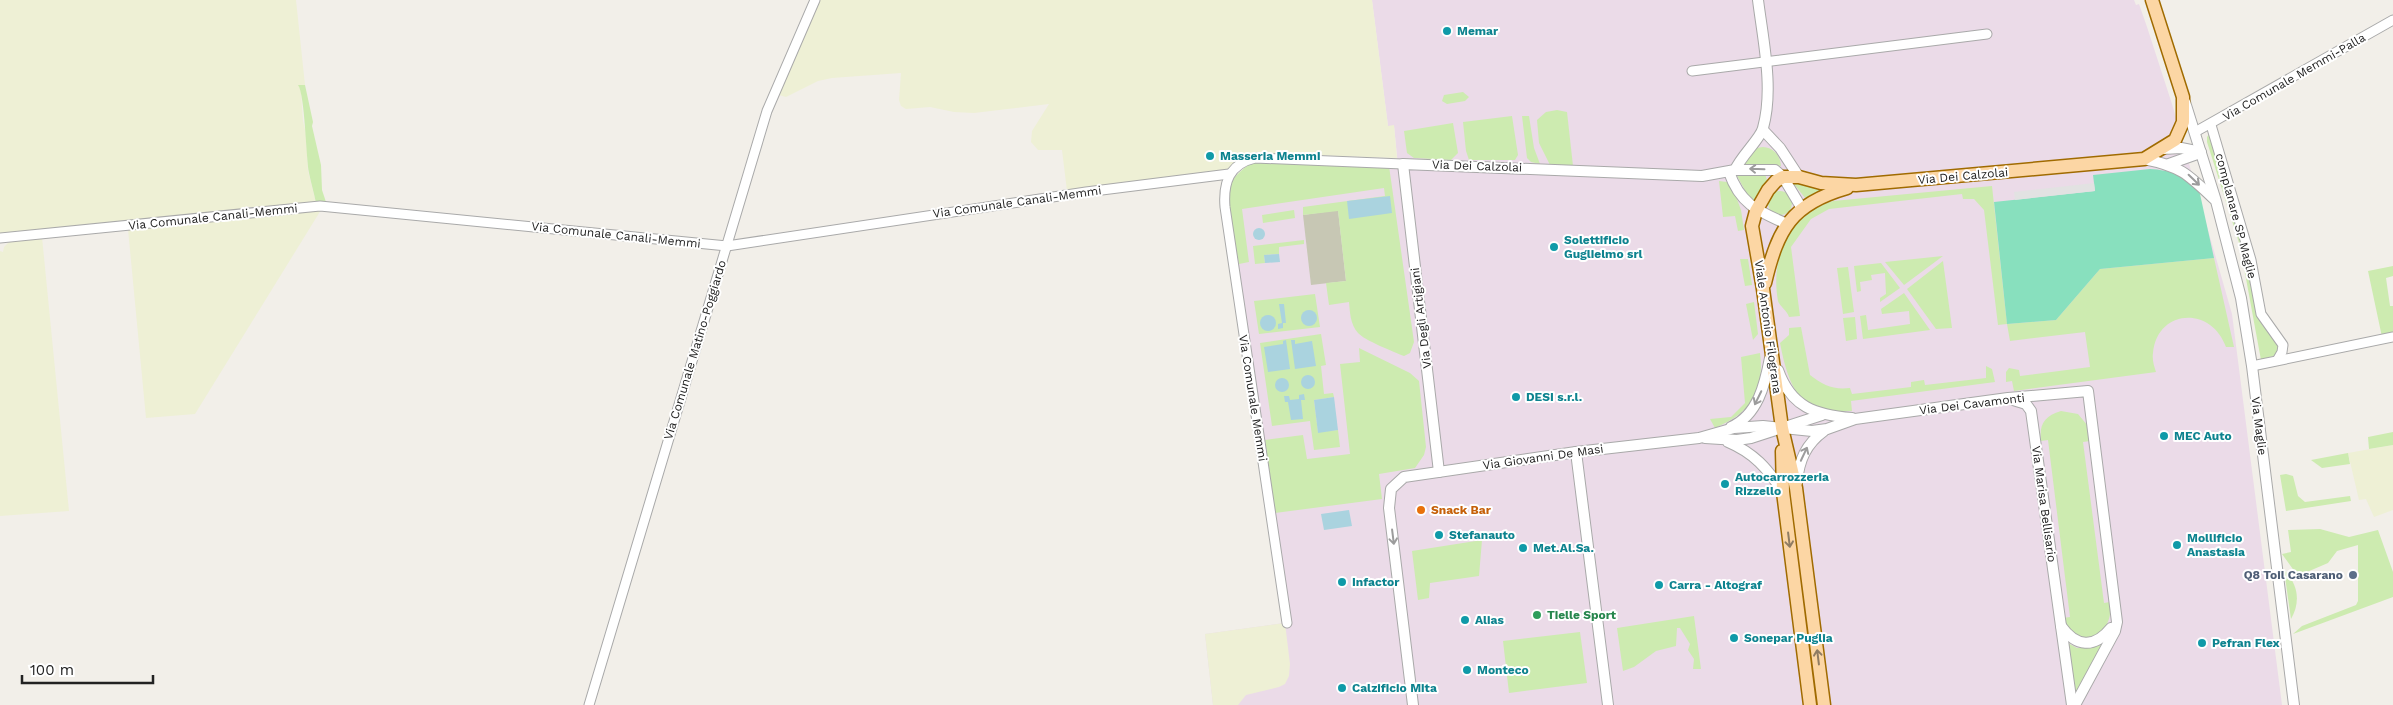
<svg xmlns="http://www.w3.org/2000/svg" width="2393" height="705" font-family="'Work Sans',sans-serif">
	<rect width="100%" height="100%" fill="#f2efe9"/>
	<path fill="#ebdbe8" d="M1372,0H2134L2136,5L2139,4L2147,27L2172,104L2232,314L2282,705H1213L1205,634L1291,622L1229,201L1232,182L1248,165L1398,166L1394,126H1388Z"/>
	<path fill="#c7c7b4" d="M1338,210L1346,281L1311,285L1303,215Z"/>
	<g fill="#eef0d5">
		<path d="M0,0H296L305,85H299L301,92L303,121L306,134L308,171L316,203L255,208L246,206L242,210L0,235Z"/>
		<path d="M819,0H1372L1388,126L1394,125L1397,158L1257,153L1227,170L1067,191L1062,150H1038L1031,142L1032,131L1049,104L974,113L954,112L930,107L906,109L901,106L899,100L901,73L832,78L818,81L786,97L779,95Z"/>
		<path d="M321,210L195,414L146,418L128,229Z"/>
		<path d="M42,237L69,511L0,516V251L3,252L4,247L10,241Z"/>
		<path d="M2393,445V510L2374,517L2366,499L2359,500L2348,453Z"/>
		<path d="M1285,623L1290,664L1289,676L1285,684L1279,687L1246,695L1238,705H1213L1205,634Z"/>
	</g>
	<g fill="#cdebb0">
		<path d="M298,85H305L313,122L312,126L321,165L322,190L327,205L316,203C314,193 311,183 309,173C306,158 305,94 298,85Z"/>
		<path d="M1463,92L1469,97L1465,101L1447,104L1442,101L1444,95Z"/>
		<path d="M1557,110L1567,112L1573,166L1550,165L1539,143L1537,120L1546,112Z"/>
		<path d="M1512,116L1518,155L1515,160H1469L1466,151L1463,122Z"/>
		<path d="M1522,116H1529L1534,148L1540,164L1531,162L1527,158Z"/>
		<path d="M1453,123L1458,153L1451,160L1414,158L1407,153L1404,131Z"/>
		<path d="M2210,133L2244,251L2258,317L2263,326L2280,344L2276,355L2261,360L2240,246L2207,142V137Z"/>
		<path d="M1763,147C1774,148 1780,155 1781,166L1766,164L1744,166C1745,156 1753,147 1763,147Z"/>
		<path d="M1254,161L1389,166L1414,342L1410,353L1404,356C1394,352 1364,340 1358,333C1350,324 1350,312 1349,302L1329,305L1326,283L1346,281L1338,211L1303,215V207L1385,196L1384,188L1242,209L1249,262L1239,264C1236,245 1223,200 1231,183C1236,174 1245,167 1254,161Z"/>
		<path d="M1736,174H1765L1767,180L1755,201L1748,196Z"/>
		<path d="M1719,181L1727,182L1734,191L1741,210L1744,230L1738,231L1735,216L1723,217Z"/>
		<path d="M1793,183L1826,188L1806,199Z"/>
		<path d="M1992,186L2007,324L2056,320L2100,269L2214,258L2234,347H2226C2211,305 2157,309 2153,353C2152,359 2154,366 2156,372L2014,391L2012,381L2006,382V372L2009,368L2019,370L2020,376L2090,367L2085,332L2010,341L2007,324L1998,325L1984,210L1974,199H1963L1962,194L1829,209L1811,219L1791,247L1800,316L1789,317C1787,310 1780,307 1778,301C1770,257 1789,215 1833,201Z"/>
		<circle cx="1780" cy="203" r="12"/>
		<path d="M1294,210L1295,218L1263,223L1262,215Z"/>
		<path d="M1304,240V244L1279,247V254L1264,255L1265,263L1255,264L1253,246Z"/>
		<path d="M1943,256L1904,285L1885,262Z"/>
		<path d="M1740,259H1748L1752,285L1745,286Z"/>
		<path d="M1943,261L1952,328L1936,329L1907,289Z"/>
		<path d="M1881,263L1900,288L1880,302V298L1886,294L1885,273L1871,275L1872,280L1860,282L1861,291L1857,292L1854,266Z"/>
		<path d="M2393,266V276L2386,278L2390,306H2393V335L2382,337L2368,271Z"/>
		<path d="M1848,267L1854,312L1843,314L1837,268Z"/>
		<path d="M1904,293L1930,330L1863,339L1860,316L1866,315L1868,330L1910,324L1909,311L1882,314L1881,309Z"/>
		<path d="M1315,294L1320,327L1259,334L1254,301Z"/>
		<path d="M1754,302L1758,334L1753,340L1746,304Z"/>
		<path d="M1855,317L1857,339L1846,341L1843,318Z"/>
		<path d="M1801,327L1810,375C1823,385 1833,390 1850,388L1852,394L1911,387V382L1924,380L1925,385L1986,378V366L1992,369L1995,382L1851,401L1852,411C1840,411 1824,412 1812,406C1792,397 1785,367 1781,348L1780,343L1789,335V328Z"/>
		<path d="M1321,334L1326,365L1321,366L1324,394L1333,393L1334,397L1314,400L1318,432L1338,430L1340,447L1314,450L1310,421L1272,426L1260,343Z"/>
		<path d="M1359,348L1410,373L1419,381L1426,447L1424,455L1415,468L1379,474L1382,499L1275,513L1265,440L1303,435L1307,459L1350,454L1340,364L1360,362Z"/>
		<path d="M1760,353C1765,392 1750,413 1715,428L1710,419L1731,417L1745,403L1741,357Z"/>
		<path d="M2061,411L2078,414L2088,426L2090,441L2083,442L2104,603L2110,602C2115,638 2077,653 2063,618L2070,617L2048,440L2041,441C2039,425 2044,416 2061,411Z"/>
		<path d="M2393,432V445L2369,449L2368,437Z"/>
		<path d="M2348,453L2350,464L2322,468L2311,460Z"/>
		<path d="M2286,474L2293,476L2298,496L2305,502L2350,496L2351,501L2286,511L2280,475Z"/>
		<path d="M2320,529L2349,537L2378,530L2393,572V597L2293,634L2302,626L2356,605L2358,601V545L2337,551L2328,563L2307,572H2295L2282,554L2291,552L2288,530Z"/>
		<path d="M1482,540L1479,576L1430,583L1429,598L1418,600L1412,551Z"/>
		<path d="M2284,570C2298,584 2301,602 2291,619Z"/>
		<path d="M1694,616L1701,669H1693L1694,659L1688,650L1690,644L1680,628H1677L1676,646L1656,651L1634,667L1623,671L1617,628Z"/>
		<path d="M1580,632L1587,683L1509,693L1503,641Z"/>
		<path d="M2068,643L2077,648L2102,645L2077,693H2075Z"/>
	</g>
	<path fill="#88e0be" d="M2150,169C2170,170 2189,176 2200,194L2214,258L2100,269L2056,320L2007,324L1994,202L2095,191L2093,175Z"/>
	<path fill="#e2e2e2" d="M2094,183L2095,191L2015,200L2014,192Z"/>
	<g fill="#aad3df">
		<path d="M1390,196L1392,213L1349,219L1347,201Z"/>
		<circle cx="1259" cy="234" r="6"/>
		<path d="M1279,254L1280,262L1265,263L1264,255Z"/>
		<path d="M1279,304H1284L1286,323H1283V328L1278,329V324L1282,323Z"/>
		<circle cx="1309" cy="318" r="8"/>
		<circle cx="1268" cy="323" r="8"/>
		<path d="M1286,340L1290,369L1268,372L1264,347L1283,344V341Z"/>
		<path d="M1291,340H1295V344L1312,341L1316,366L1295,369Z"/>
		<circle cx="1308" cy="382" r="7"/>
		<circle cx="1282" cy="385" r="7"/>
		<path d="M1304,394L1305,400H1301L1303,419L1291,420L1288,402H1285L1284,396H1289L1290,400L1299,399V395Z"/>
		<path d="M1334,397L1338,430L1318,433L1314,400Z"/>
		<path d="M1349,510L1352,526L1324,530L1321,514Z"/>
	</g>
	<g fill="none" stroke-linecap="round" stroke-linejoin="round">
		<defs>
			<g id="minor">
				<path d="M1692,71L1987,34"/>
				<path d="M2211,125L2251,260L2261,314L2283,345L2282,352L2278,359"/>
				<path d="M2195,132L2393,20"/>
				<path d="M0,238L320,206L727,246L1086,192L1229,174"/>
				<path d="M2252,366L2393,337"/>
				<path d="M1287,623L1225,207C1223,183 1229,164 1255,158L1403,164"/>
				<path d="M589,705L767,111L815,0"/>
			</g>
			<g id="tertiary">
				<path d="M2185,102L2216,201L2241,298L2252,366L2294,705"/>
				<path d="M1763,130L1780,148L1799,177"/>
				<path d="M2163,149L2181,148L2201,152"/>
				<path d="M2144,159C2180,166 2188,174 2214,199"/>
				<path d="M2169,164L2200,153"/>
				<path d="M1735,170C1741,156 1761,138 1763,128C1774,89 1763,40 1758,0"/>
				<path d="M1729,172C1740,204 1758,211 1787,224"/>
				<path d="M1778,370C1791,407 1815,415 1852,418"/>
				<path d="M2013,400L2026,404L2031,411L2072,705"/>
				<path d="M1731,427C1758,415 1765,384 1770,358"/>
				<path d="M1705,438L1737,440L1751,438L1822,415"/>
				<path d="M1728,442C1754,453 1767,468 1783,492"/>
				<path d="M1576,452L1608,705"/>
				<path d="M1439,472L1403,164L1702,176L1735,170H1775L1783,177L1801,207"/>
				<path d="M1797,482C1799,460 1806,444 1824,431"/>
				<path d="M2061,626C2076,647 2094,649 2111,628"/>
				<path d="M1413,705L1389,508L1391,489L1404,477L1576,452L1699,438L1734,428L1763,426L1812,431L1827,429L1855,419L2008,398L2088,391L2117,622L2115,631L2075,705"/>
			</g>
			<g id="primary">
				<path d="M1765,283C1778,229 1791,204 1847,188"/>
				<path d="M1782,451L1783,492L1810,705"/>
				<path d="M1824,705L1796,488L1782,428L1763,289L1752,226L1756,211L1768,190L1776,181L1783,177H1799L1821,183L1856,185L2144,159L2175,140L2183,122V97L2152,0"/>
			</g>
		</defs>
		<use href="#minor" stroke="#a9a9a9" stroke-width="11"/>
		<use href="#tertiary" stroke="#a9a9a9" stroke-width="12"/>
		<use href="#primary" stroke="#a06b00" stroke-width="15"/>
		<use href="#minor" stroke="#fff" stroke-width="9"/>
		<use href="#tertiary" stroke="#fff" stroke-width="10"/>
		<use href="#primary" stroke="#fcd6a4" stroke-width="12"/>
	</g>
	<defs><path id="oneway-shaft" d="M-6 0H5M1.5-3L5.5 0L1.5 3" fill="none" stroke-width="1.6" stroke-linecap="round" stroke-linejoin="round" transform="scale(1.25)"/></defs>
	<g stroke="#9c9c9c">
		<use href="#oneway-shaft" transform="translate(1757 169) rotate(-178)"/>
		<use href="#oneway-shaft" transform="translate(2194 180) rotate(44)"/>
		<use href="#oneway-shaft" transform="translate(1758 398) rotate(116)"/>
		<use href="#oneway-shaft" transform="translate(1804 454) rotate(-65)"/>
		<use href="#oneway-shaft" transform="translate(1393 537) rotate(83)"/>
	</g>
	<g stroke="#8f7c63">
		<use href="#oneway-shaft" transform="translate(1789 540) rotate(83)"/>
		<use href="#oneway-shaft" transform="translate(1818 657) rotate(-97)"/>
	</g>
	<g fill="#0f9aa8" stroke="#fff" stroke-width="2">
		<circle cx="1447" cy="31" r="5"/>
		<circle cx="1210" cy="156" r="5"/>
		<circle cx="1554" cy="247" r="5"/>
		<circle cx="1516" cy="397" r="5"/>
		<circle cx="2164" cy="436" r="5"/>
		<circle cx="1725" cy="484" r="5"/>
		<circle cx="1439" cy="535" r="5"/>
		<circle cx="2177" cy="545" r="5"/>
		<circle cx="1523" cy="548" r="5"/>
		<circle cx="1342" cy="582" r="5"/>
		<circle cx="1659" cy="585" r="5"/>
		<circle cx="1465" cy="620" r="5"/>
		<circle cx="1734" cy="638" r="5"/>
		<circle cx="2202" cy="643" r="5"/>
		<circle cx="1467" cy="670" r="5"/>
		<circle cx="1342" cy="688" r="5"/>
	</g>
	<circle fill="#e8710a" stroke="#fff" stroke-width="2" cx="1421" cy="510" r="5"/>
	<circle fill="#5c6f8a" stroke="#fff" stroke-width="2" cx="2353" cy="575" r="5"/>
	<circle fill="#2e9e5b" stroke="#fff" stroke-width="2" cx="1537" cy="615" r="5"/>
	<g text-anchor="middle" dominant-baseline="central" stroke-width="4" stroke-linejoin="round" paint-order="stroke">
		<g font-size="12" font-weight="bold" fill="#0d838f" stroke="#fff" text-anchor="start">
			<text x="1457" y="31">Memar</text>
			<text x="1220" y="156">Masseria Memmi</text>
			<text x="1564" y="240">Solettificio<tspan x="1564" dy="14">Guglielmo srl</tspan></text>
			<text x="1526" y="397">DESI s.r.l.</text>
			<text x="2174" y="436">MEC Auto</text>
			<text x="1735" y="477">Autocarrozzeria<tspan x="1735" dy="14">Rizzello</tspan></text>
			<text x="1449" y="535">Stefanauto</text>
			<text x="2187" y="538">Mollificio<tspan x="2187" dy="14">Anastasia</tspan></text>
			<text x="1533" y="548">Met.Al.Sa.</text>
			<text x="1352" y="582">Infactor</text>
			<text x="1669" y="585">Carra - Altograf</text>
			<text x="1475" y="620">Alias</text>
			<text x="1744" y="638">Sonepar Puglia</text>
			<text x="2212" y="643">Pefran Flex</text>
			<text x="1477" y="670">Monteco</text>
			<text x="1352" y="688">Calzificio Mita</text>
		</g>
		<g font-size="12" fill="#222" stroke="#fff">
			<text transform="translate(2294 77) rotate(-30)">Via Comunale Memmi-Palla</text>
			<text transform="translate(1477 166) rotate(2)">Via Dei Calzolai</text>
			<text transform="translate(1963 176) rotate(-5)">Via Dei Calzolai</text>
			<text transform="translate(1017 202) rotate(-8)">Via Comunale Canali-Memmi</text>
			<text transform="translate(2236 216) rotate(75)">complanare SP Maglie</text>
			<text transform="translate(213 217) rotate(-6)">Via Comunale Canali-Memmi</text>
			<text transform="translate(616 235) rotate(6)">Via Comunale Canali-Memmi</text>
			<text transform="translate(1421 318) rotate(-97)">Via Degli Artigiani</text>
			<text transform="translate(1768 327) rotate(82)">Viale Antonio Filograna</text>
			<text transform="translate(695 350) rotate(-73)">Via Comunale Matino-Poggiardo</text>
			<text transform="translate(1253 398) rotate(81)">Via Comunale Memmi</text>
			<text transform="translate(1972 404) rotate(-7)">Via Dei Cavamonti</text>
			<text transform="translate(2259 426) rotate(83)">Via Maglie</text>
			<text transform="translate(1543 457) rotate(-8)">Via Giovanni De Masi</text>
			<text transform="translate(2044 504) rotate(82)">Via Marisa Bellisario</text>
		</g>
		<g font-size="12" font-weight="bold" fill="#c56008" stroke="#fff" text-anchor="start">
			<text x="1431" y="510">Snack Bar</text>
		</g>
		<g font-size="12" font-weight="bold" fill="#4e5e75" stroke="#fff" text-anchor="end">
			<text x="2343" y="575">Q8 Toil Casarano</text>
		</g>
		<g font-size="12" font-weight="bold" fill="#27864d" stroke="#fff" text-anchor="start">
			<text x="1547" y="615">Tielle Sport</text>
		</g>
	</g>
	<path d="M22 675v8h131v-8" fill="none" stroke="#222222" stroke-width="2.5"/>
	<text x="30" y="675" font-size="15" fill="#222222" stroke="#ffffff" stroke-width="4" paint-order="stroke">100 m</text>
</svg>
